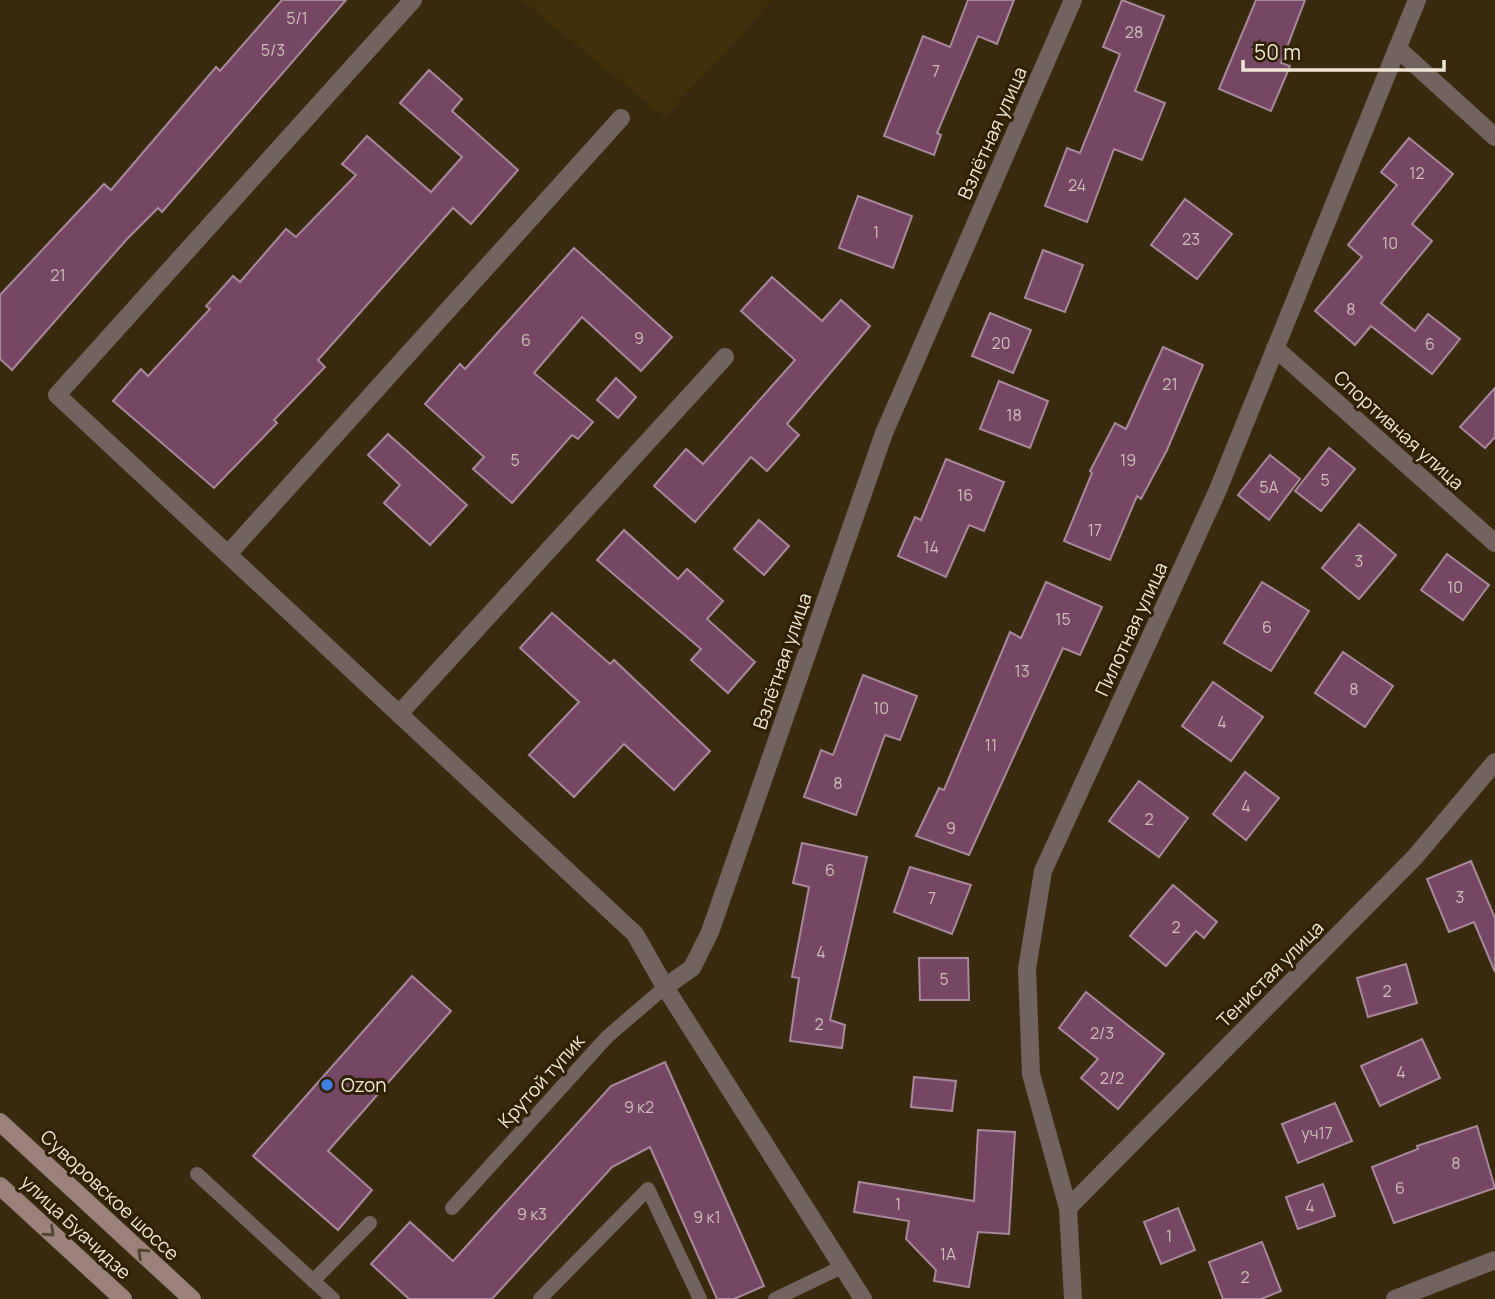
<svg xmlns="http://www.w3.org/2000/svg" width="1495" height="1299" font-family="Manrope,sans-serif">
	<rect width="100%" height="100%" fill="#392a0d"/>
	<path fill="#42300a" d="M522,0H772L665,117Z"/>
	<g fill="#754765" stroke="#a9889c" stroke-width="2">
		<path d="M282,0H346L162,212L158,208L127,239L12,370L0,359V295L104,184L111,190L216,67L220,71Z"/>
		<path d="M968,0H1014L997,44L978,36L937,133L941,135L934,155L884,136L923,36L950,47Z"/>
		<path d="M1122,0L1164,16L1135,91L1165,103L1142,160L1114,149L1087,222L1045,206L1067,148L1080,153L1120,54L1103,47Z"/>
		<path d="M1256,0H1305L1281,63L1290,66L1271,111L1219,89Z"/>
		<path d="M429,70L462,99L452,111L518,170L471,224L453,208L318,360L325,367L274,420L277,423L214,488L113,401L141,369L148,376L210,309L206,306L233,276L240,282L286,229L296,237L356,175L342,164L367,136L431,192L462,157L400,103Z"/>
		<path d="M1409,138L1453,174L1412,224L1432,241L1381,303L1415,331L1428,314L1460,339L1432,374L1371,326L1355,345L1315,311L1362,257L1348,245L1397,185L1381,172Z"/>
		<path d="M858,196L912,216L893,268L839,248Z"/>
		<path d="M1185,199L1232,234L1197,279L1151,245Z"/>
		<path d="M574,248L672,337L641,371L582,317L534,373L593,422L578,439L572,435L512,503L473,469L484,457L425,404L460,364L465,369Z"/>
		<path d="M1043,250L1083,265L1065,312L1025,298Z"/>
		<path d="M772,277L822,321L841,300L870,326L787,424L799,435L767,471L751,457L695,522L654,486L686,449L703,464L795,360L741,311Z"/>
		<path d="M990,313L1031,330L1013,373L972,356Z"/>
		<path d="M1163,347L1203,365L1167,450L1141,499L1137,496L1110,560L1064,541L1092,473L1090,471L1115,423L1126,429Z"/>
		<path d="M616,378L636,397L618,418L597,400Z"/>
		<path d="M999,381L1048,401L1030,448L980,429Z"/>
		<path d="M1495,388V437L1485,448L1460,427Z"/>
		<path d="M388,434L467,505L430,545L384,503L400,485L368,455Z"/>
		<path d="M1329,448L1355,469L1321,511L1295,491Z"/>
		<path d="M1270,455L1300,479L1269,520L1238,495Z"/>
		<path d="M946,459L1004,482L984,531L969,525L946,577L898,556L915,517L921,520Z"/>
		<path d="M759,520L789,546L764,575L734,549Z"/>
		<path d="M1359,524L1396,555L1359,599L1322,568Z"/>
		<path d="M624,530L678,579L687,569L723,601L707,619L755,662L728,693L691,660L701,649L597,560Z"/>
		<path d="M1447,554L1489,585L1463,620L1421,590Z"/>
		<path d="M1046,582L1102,607L1080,655L1063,648L969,855L916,836L939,788L944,790L1010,632L1021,638Z"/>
		<path d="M1262,582L1309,611L1271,671L1224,643Z"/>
		<path d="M552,613L610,664L614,660L710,751L674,790L624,744L574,797L529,755L579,702L520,648Z"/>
		<path d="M1343,652L1393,686L1365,727L1315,693Z"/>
		<path d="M863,675L917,696L900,740L885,735L856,815L804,797L821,750L833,755Z"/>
		<path d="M1213,682L1263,717L1231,761L1182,726Z"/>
		<path d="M1245,772L1279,798L1246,840L1213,814Z"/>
		<path d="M1139,781L1188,818L1159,857L1109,821Z"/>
		<path d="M802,843L867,857L830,1020L845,1025L842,1048L790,1041L799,978L792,977L809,887L793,883Z"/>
		<path d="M1471,861L1495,918V972L1474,922L1449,932L1427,879Z"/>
		<path d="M910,867L971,885L952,934L894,912Z"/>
		<path d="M1173,885L1217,922L1204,938L1196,931L1166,966L1130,936Z"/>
		<path d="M919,958H968L969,1000H920Z"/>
		<path d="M1406,964L1417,1003L1368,1017L1357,978Z"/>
		<path d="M412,976L451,1011L328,1151L372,1190L338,1230L253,1156Z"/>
		<path d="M1086,992L1164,1054L1118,1109L1081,1078L1098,1059L1059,1028Z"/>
		<path d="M1422,1039L1440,1078L1380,1106L1361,1066Z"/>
		<path d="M665,1062L764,1286L734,1299H717L650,1147L612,1167L492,1299H409L371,1264L410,1222L453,1261L611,1086Z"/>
		<path d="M914,1077L956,1081L952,1111L911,1107Z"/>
		<path d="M1335,1103L1352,1141L1298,1163L1282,1124Z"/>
		<path d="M1477,1126L1495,1188L1394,1223L1372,1167L1418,1149L1417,1146Z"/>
		<path d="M978,1130L1015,1132L1009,1234L978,1232L969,1287L934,1281L936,1270L906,1239L909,1221L854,1212L859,1182L974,1201Z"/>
		<path d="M1323,1184L1335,1216L1298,1229L1286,1197Z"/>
		<path d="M1178,1208L1195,1250L1161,1264L1144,1222Z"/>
		<path d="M1262,1242L1281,1291L1261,1299H1223L1209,1262Z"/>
	</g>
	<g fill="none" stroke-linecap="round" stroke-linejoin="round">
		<g stroke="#73635e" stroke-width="14">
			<path d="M197,1174L333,1299"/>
			<path d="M452,1208L607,1037L665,987"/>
			<path d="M313,1281L370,1223"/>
			<path d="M540,1299L648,1189L700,1299"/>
			<path d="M775,1299L842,1267"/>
		</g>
		<g stroke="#73635e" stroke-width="18">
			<path d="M413,0L57,395L635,934L665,987"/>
			<path d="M1397,48L1495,137"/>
			<path d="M1275,348L1495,543"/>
			<path d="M229,553L621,118"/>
			<path d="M399,714L725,357"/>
			<path d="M1068,1208L1415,857L1495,762"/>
			<path d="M863,1299L665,987L692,968L710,932L884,433L1073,0"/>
			<path d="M1073,1299L1068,1208L1031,1074L1027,969L1043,871L1217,492L1417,0"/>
			<path d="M1395,1299L1495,1260"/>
		</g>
		<g stroke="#9a817a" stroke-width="18">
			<path d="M0,1122L192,1299"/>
			<path d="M0,1186L123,1299"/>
		</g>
	</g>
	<defs><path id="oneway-chevron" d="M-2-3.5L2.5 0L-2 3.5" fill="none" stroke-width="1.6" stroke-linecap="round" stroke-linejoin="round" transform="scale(1.75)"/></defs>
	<g stroke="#54422d">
		<use href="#oneway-chevron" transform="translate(50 1232) rotate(43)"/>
		<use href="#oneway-chevron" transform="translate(142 1253) rotate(-137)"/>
	</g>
	<circle fill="#3f7fe0" stroke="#2f2003" stroke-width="2.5" cx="327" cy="1085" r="7"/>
	<g text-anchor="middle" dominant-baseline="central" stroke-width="6" stroke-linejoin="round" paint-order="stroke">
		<g font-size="16" fill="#d0beb9">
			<text x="297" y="18">5/1</text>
			<text x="1134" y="32">28</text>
			<text x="273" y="50">5/3</text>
			<text x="936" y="71">7</text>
			<text x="1417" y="173">12</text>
			<text x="1077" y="185">24</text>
			<text x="876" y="232">1</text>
			<text x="1191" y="239">23</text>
			<text x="1390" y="243">10</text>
			<text x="58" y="275">21</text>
			<text x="1351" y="309">8</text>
			<text x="639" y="338">9</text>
			<text x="526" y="340">6</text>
			<text x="1001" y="343">20</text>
			<text x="1430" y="344">6</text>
			<text x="1170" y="384">21</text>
			<text x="1014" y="415">18</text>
			<text x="515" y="460">5</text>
			<text x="1128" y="460">19</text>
			<text x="1325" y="480">5</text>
			<text x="1269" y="487">5А</text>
			<text x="965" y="495">16</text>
			<text x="1095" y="530">17</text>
			<text x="931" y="547">14</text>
			<text x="1359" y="561">3</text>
			<text x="1455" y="587">10</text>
			<text x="1063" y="619">15</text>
			<text x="1267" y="627">6</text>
			<text x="1022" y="671">13</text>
			<text x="1354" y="689">8</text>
			<text x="881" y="708">10</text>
			<text x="1222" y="722">4</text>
			<text x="991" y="745">11</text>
			<text x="838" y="783">8</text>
			<text x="1246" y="806">4</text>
			<text x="1149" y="819">2</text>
			<text x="951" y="828">9</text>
			<text x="830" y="870">6</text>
			<text x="1460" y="897">3</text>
			<text x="932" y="898">7</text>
			<text x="1176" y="927">2</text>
			<text x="821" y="952">4</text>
			<text x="944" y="979">5</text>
			<text x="1387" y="991">2</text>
			<text x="819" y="1024">2</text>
			<text x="1102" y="1033">2/3</text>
			<text x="1401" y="1072">4</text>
			<text x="1112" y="1078">2/2</text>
			<text x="639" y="1107">9 к2</text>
			<text x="1317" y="1133">уч17</text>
			<text x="1456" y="1163">8</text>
			<text x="1400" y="1188">6</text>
			<text x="898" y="1204">1</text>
			<text x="1310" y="1206">4</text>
			<text x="532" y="1214">9 к3</text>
			<text x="707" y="1217">9 к1</text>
			<text x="1169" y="1236">1</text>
			<text x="948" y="1254">1А</text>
			<text x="1245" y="1277">2</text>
		</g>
		<g font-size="19" fill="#efe6d5" stroke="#2f2003">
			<text transform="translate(992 133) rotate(-66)">Взлётная улица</text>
			<text transform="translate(1399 430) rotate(42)">Спортивная улица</text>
			<text transform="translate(1131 629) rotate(-65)">Пилотная улица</text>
			<text transform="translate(782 661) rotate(-71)">Взлётная улица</text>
			<text transform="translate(1270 974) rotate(-45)">Тенистая улица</text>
			<text transform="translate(541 1081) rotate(-48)">Крутой тупик</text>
			<text transform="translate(110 1195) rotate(43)">Суворовское шоссе</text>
			<text transform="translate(76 1227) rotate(43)">улица Буачидзе</text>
		</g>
		<g font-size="19" fill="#efe6d5" stroke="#2f2003" text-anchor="start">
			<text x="341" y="1085">Ozon</text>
		</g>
	</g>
	<path d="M1243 60v10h201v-10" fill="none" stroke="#efe6d5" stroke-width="3.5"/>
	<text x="1254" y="60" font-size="21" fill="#efe6d5" stroke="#2f2003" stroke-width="5" paint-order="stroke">50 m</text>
</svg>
